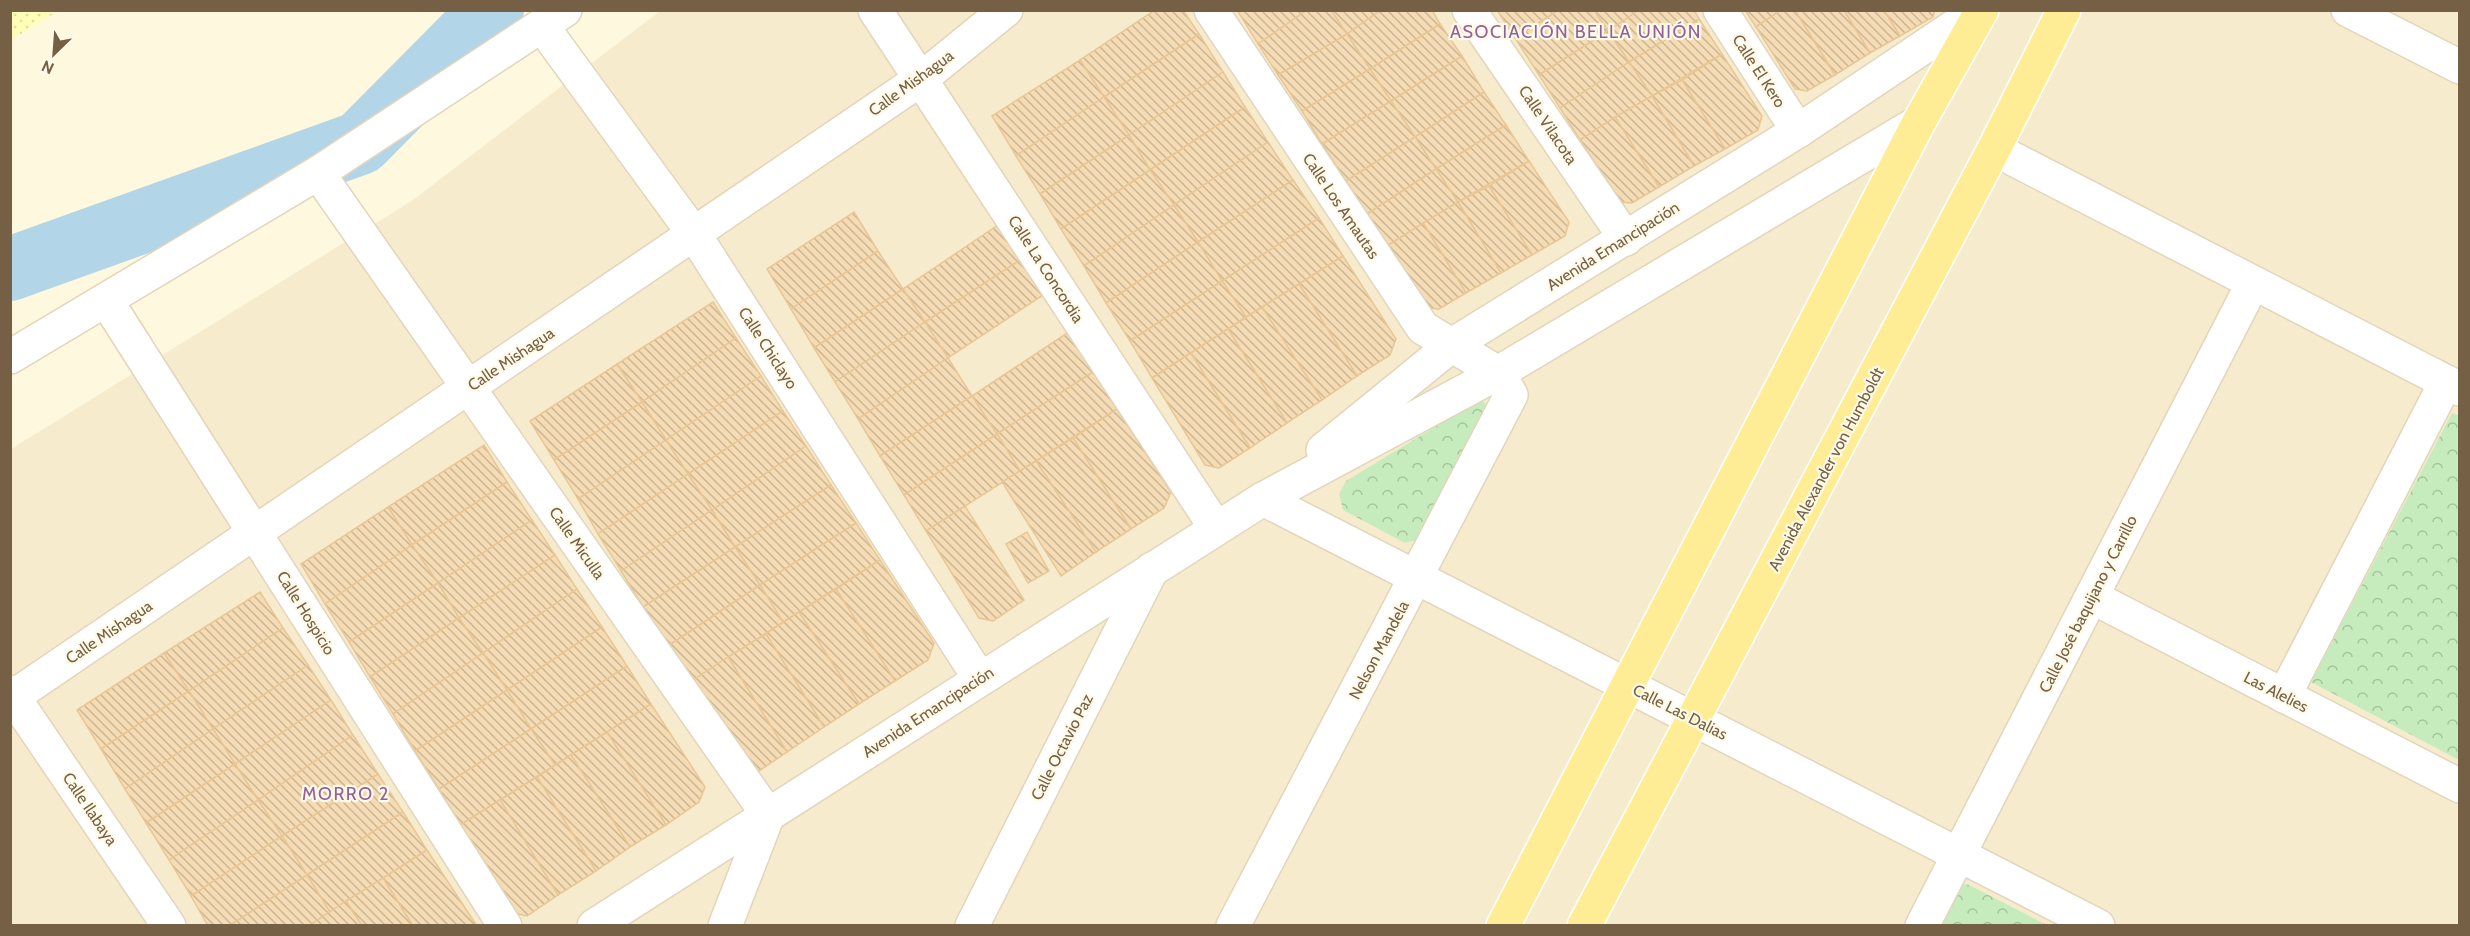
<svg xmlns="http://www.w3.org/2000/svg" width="2470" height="936" font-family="Cabin,sans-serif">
	<defs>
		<pattern id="sand-dots" width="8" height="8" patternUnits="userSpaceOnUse" patternTransform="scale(1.5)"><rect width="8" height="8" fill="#fffeb8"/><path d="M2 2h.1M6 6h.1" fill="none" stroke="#dedca0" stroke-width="1.8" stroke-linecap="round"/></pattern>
		<pattern id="park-crowns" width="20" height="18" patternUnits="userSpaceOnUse" patternTransform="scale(1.5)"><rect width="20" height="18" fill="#c6ecbd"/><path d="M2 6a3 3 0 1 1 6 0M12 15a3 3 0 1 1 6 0" fill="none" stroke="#a5c39b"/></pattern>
		<pattern id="building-back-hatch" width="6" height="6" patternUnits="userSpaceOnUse" patternTransform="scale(1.5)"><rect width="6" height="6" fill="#f5dcb5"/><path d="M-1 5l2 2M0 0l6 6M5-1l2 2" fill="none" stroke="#cbb695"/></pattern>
	</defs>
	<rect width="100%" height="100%" fill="#fef8df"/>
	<path fill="#f6eccd" d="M660,11H2459V925L11,926V449L413,200Z"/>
	<path fill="url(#sand-dots)" d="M11,10H58V11L11,40Z"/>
	<g fill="url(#park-crowns)">
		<path d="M1481,399L1490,409L1423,538L1405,543L1343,510L1339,494L1346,481Z"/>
		<path d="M2452,413L2460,416L2459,760L2311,682Z"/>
		<path d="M1967,884L2047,925H1941L1962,885Z"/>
	</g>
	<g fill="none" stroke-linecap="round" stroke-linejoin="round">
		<path stroke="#b3d5e8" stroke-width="64" d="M10,269L360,143L492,10"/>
	</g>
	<g fill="url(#building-back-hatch)" stroke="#e9c694" stroke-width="1.5">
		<path d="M1155,10H1183L1199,34L1104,97L1080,60Z"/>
		<path d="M1237,10H1307L1258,44Z"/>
		<path d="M1307,10H1331L1347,34L1278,75L1258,44Z"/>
		<path d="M1331,10H1381L1347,34Z"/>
		<path d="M1381,10H1432L1440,24L1370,69L1347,34Z"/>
		<path d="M1497,10H1559L1515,38Z"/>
		<path d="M1559,10H1594L1608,31L1539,75L1515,38Z"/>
		<path d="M1594,10H1639L1608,31Z"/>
		<path d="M1639,10H1694L1699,19L1629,62L1608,31Z"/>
		<path d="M1745,10H1781L1756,27Z"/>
		<path d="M1781,10H1795L1835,75L1807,91L1795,89L1756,27Z"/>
		<path d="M1795,10H1844L1870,53L1835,75Z"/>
		<path d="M1844,10H1884L1900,36L1870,53Z"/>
		<path d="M1884,10H1935L1933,17L1900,36Z"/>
		<path d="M1699,19L1722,54L1652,96L1629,62Z"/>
		<path d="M1440,24L1462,56L1391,101L1370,69Z"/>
		<path d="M1608,31L1629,62L1560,108L1539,75Z"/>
		<path d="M1199,34L1223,72L1129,135L1104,97Z"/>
		<path d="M1347,34L1370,69L1302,111L1278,75Z"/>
		<path d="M1722,54L1762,116L1758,130L1725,149L1682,80Z"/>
		<path d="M1462,56L1484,92L1415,137L1391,101Z"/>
		<path d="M1080,60L1104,97L1016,156L992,116Z"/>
		<path d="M1629,62L1652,96L1580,140L1560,108Z"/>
		<path d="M1370,69L1391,101L1322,144L1302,111Z"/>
		<path d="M1223,72L1245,107L1150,170L1129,135Z"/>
		<path d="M1682,80L1725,149L1694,166L1652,96Z"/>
		<path d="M1484,92L1506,125L1436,169L1415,137Z"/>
		<path d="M1652,96L1694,166L1659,187L1615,117Z"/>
		<path d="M1104,97L1129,135L1040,194L1016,156Z"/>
		<path d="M1391,101L1415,137L1346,181L1322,144Z"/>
		<path d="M1245,107L1268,142L1174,205L1150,170Z"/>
		<path d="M1615,117L1659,187L1632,203L1620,202L1580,140Z"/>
		<path d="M1506,125L1529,161L1458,202L1436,169Z"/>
		<path d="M1129,135L1150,170L1061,229L1040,194Z"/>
		<path d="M1415,137L1436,169L1367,214L1346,181Z"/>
		<path d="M1268,142L1293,180L1198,242L1174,205Z"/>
		<path d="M1529,161L1569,222L1565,236L1532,255L1489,186Z"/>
		<path d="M1436,169L1458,202L1387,246L1367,214Z"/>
		<path d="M1150,170L1174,205L1084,266L1061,229Z"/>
		<path d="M1293,180L1319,218L1222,281L1198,242Z"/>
		<path d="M1489,186L1532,255L1501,273L1458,202Z"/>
		<path d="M1458,202L1501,273L1466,293L1423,223Z"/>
		<path d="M1174,205L1198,242L1106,303L1084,266Z"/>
		<path d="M854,212L878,251L791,309L767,269Z"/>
		<path d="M1319,218L1343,256L1246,317L1222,281Z"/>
		<path d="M1423,223L1466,293L1439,309L1427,308L1387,246Z"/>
		<path d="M998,225L1020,260L925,322L903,289Z"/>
		<path d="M1198,242L1222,281L1130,341L1106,303Z"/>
		<path d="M878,251L903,289L814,348L791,309Z"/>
		<path d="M1343,256L1396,339L1390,355L1357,376L1299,284Z"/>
		<path d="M1020,260L1043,295L948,358L925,322Z"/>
		<path d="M1222,281L1246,317L1152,378L1130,341Z"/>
		<path d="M1299,284L1357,376L1322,400L1262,307Z"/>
		<path d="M903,289L925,322L835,382L814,348Z"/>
		<path d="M713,302L736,338L642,402L617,364Z"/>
		<path d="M1262,307L1322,400L1287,423L1228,329Z"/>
		<path d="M925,322L948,358L858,419L835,382Z"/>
		<path d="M1228,329L1287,423L1250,448L1191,353Z"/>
		<path d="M1067,333L1093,372L997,434L972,396Z"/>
		<path d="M736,338L761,376L666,440L642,402Z"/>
		<path d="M1191,353L1250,448L1219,468L1205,465L1152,378Z"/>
		<path d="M948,358L972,396L880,456L858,419Z"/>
		<path d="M617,364L642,402L554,460L530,421Z"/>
		<path d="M1093,372L1117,409L1020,471L997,434Z"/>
		<path d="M761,376L783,411L688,474L666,440Z"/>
		<path d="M972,396L997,434L904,495L880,456Z"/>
		<path d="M642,402L666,440L578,499L554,460Z"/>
		<path d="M1117,409L1171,492L1164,508L1131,529L1073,438Z"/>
		<path d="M783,411L806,446L712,510L688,474Z"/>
		<path d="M997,434L1020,471L926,531L904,495Z"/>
		<path d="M1073,438L1131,529L1096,552L1036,461Z"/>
		<path d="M666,440L688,474L598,534L578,499Z"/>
		<path d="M484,445L507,482L412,545L388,507Z"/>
		<path d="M806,446L831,485L735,547L712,510Z"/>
		<path d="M1036,461L1096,552L1061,576L1002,482Z"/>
		<path d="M688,474L712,510L621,571L598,534Z"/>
		<path d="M507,482L532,520L438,583L412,545Z"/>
		<path d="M831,485L856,523L760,585L735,547Z"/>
		<path d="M965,506L1024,600L993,621L979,618L926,531Z"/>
		<path d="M388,507L412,545L325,604L301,564Z"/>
		<path d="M712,510L735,547L643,607L621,571Z"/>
		<path d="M532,520L555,555L459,618L438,583Z"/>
		<path d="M856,523L880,560L783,622L760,585Z"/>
		<path d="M1027,532L1049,571L1028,583L1006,544Z"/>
		<path d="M412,545L438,583L349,642L325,604Z"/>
		<path d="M735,547L760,585L668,646L643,607Z"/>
		<path d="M555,555L577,589L483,653L459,618Z"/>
		<path d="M880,560L934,643L928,660L895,681L836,589Z"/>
		<path d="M438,583L459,618L370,677L349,642Z"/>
		<path d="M760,585L783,622L689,683L668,646Z"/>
		<path d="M577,589L602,627L507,690L483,653Z"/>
		<path d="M836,589L895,681L859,704L799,612Z"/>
		<path d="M260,592L283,628L189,691L164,653Z"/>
		<path d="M799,612L859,704L824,727L766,634Z"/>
		<path d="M459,618L483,653L393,714L370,677Z"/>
		<path d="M602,627L627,666L531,729L507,690Z"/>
		<path d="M283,628L308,665L213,729L189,691Z"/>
		<path d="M766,634L824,727L787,752L728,657Z"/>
		<path d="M164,653L189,691L101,749L77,710Z"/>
		<path d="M483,653L507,690L415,751L393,714Z"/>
		<path d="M728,657L787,752L756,773L689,683Z"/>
		<path d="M308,665L331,700L235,764L213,729Z"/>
		<path d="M627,666L651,704L555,765L531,729Z"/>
		<path d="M507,690L531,729L439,789L415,751Z"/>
		<path d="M189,691L213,729L125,789L101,749Z"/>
		<path d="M331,700L353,735L258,800L235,764Z"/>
		<path d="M651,704L705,787L699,802L666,825L607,732Z"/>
		<path d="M213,729L235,764L146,823L125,789Z"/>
		<path d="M531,729L555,765L460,825L439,789Z"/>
		<path d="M607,732L666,825L630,847L571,755Z"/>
		<path d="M353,735L378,774L282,836L258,800Z"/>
		<path d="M571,755L630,847L596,871L537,777Z"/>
		<path d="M235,764L258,800L169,860L146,823Z"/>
		<path d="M378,774L403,812L307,875L282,836Z"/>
		<path d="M537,777L596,871L558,895L500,800Z"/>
		<path d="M258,800L282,836L191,896L169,860Z"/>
		<path d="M500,800L558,895L527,916L514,913L460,825Z"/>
		<path d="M403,812L427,850L330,912L307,875Z"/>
		<path d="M282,836L307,875L229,926H208L191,896Z"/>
		<path d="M427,850L477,926H413L383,878Z"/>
		<path d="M307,875L330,912L313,923L309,926H229Z"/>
		<path d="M383,878L413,926H362L346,901Z"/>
		<path d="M346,901L362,926H314L313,923Z"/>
	</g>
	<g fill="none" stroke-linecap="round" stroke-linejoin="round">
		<defs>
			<g id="minor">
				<path d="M875,10L1216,528"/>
				<path d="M1211,10L1423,328L1498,373L1511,395L1233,926"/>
				<path d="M1469,10L1626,239"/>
				<path d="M1720,10L1798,131"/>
				<path d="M2348,10L2460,67"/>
				<path d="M542,26L694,234L980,679"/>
				<path d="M1994,149L2460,389"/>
				<path d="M318,173L768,815L725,926"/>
				<path d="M106,300L505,926"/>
				<path d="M10,357L318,173L565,10"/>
				<path d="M1323,450L1452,345L1798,131L1964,20L1979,16L1975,10"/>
				<path d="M1263,499L2098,926"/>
				<path d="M2092,597L2460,786"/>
				<path d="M10,692L169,926"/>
				<path d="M2284,696L2446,382"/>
				<path d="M10,699L921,79L1006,10"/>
				<path d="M594,926L1263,499L1498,373L1919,122"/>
				<path d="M972,926L1152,569"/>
				<path d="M1922,926L2253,283"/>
			</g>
			<g id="major">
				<path d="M1503,926L1919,122L1982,10"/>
				<path d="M1584,926L1994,149L2064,10"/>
			</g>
		</defs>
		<use href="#minor" stroke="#e2d5bb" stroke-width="36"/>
		<use href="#major" stroke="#fff" stroke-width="36"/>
		<use href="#minor" stroke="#fff" stroke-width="33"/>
		<use href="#major" stroke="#ffed95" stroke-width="33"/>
	</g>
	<g text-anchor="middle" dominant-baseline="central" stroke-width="4.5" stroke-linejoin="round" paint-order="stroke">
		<g font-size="16" fill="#766045" stroke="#fffae7">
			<text transform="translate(1759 71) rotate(57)">Calle El Kero</text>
			<text transform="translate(911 83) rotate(-36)">Calle Mishagua</text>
			<text transform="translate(1548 125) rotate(56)">Calle Vilacota</text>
			<text transform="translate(1341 206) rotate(56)">Calle Los Amautas</text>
			<text transform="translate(1613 246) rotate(-32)">Avenida Emancipación</text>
			<text transform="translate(1046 269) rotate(57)">Calle La Concordia</text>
			<text transform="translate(768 348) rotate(57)">Calle Chiclayo</text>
			<text transform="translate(511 359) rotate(-34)">Calle Mishagua</text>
			<text transform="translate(1826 469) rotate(-62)">Avenida Alexander von Humboldt</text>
			<text transform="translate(577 543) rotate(55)">Calle Miculla</text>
			<text transform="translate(2088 604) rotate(-63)">Calle José baquijano y Carrillo</text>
			<text transform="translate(306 613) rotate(58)">Calle Hospicio</text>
			<text transform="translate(109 632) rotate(-34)">Calle Mishagua</text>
			<text transform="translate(1379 650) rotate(-62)">Nelson Mandela</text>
			<text transform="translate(2276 692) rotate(27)">Las Alelies</text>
			<text transform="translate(928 712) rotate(-33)">Avenida Emancipación</text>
			<text transform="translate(1680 712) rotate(27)">Calle Las Dalias</text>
			<text transform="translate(1062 747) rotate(-63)">Calle Octavio Paz</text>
			<text transform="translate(90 809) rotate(56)">Calle Ilabaya</text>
		</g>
		<g font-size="18" letter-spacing="1.5" fill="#92609a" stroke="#fffae7">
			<text x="1576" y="32">ASOCIACIÓN BELLA UNIÓN</text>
			<text x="346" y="794">MORRO 2</text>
		</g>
	</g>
	<rect width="2470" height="936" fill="none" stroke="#766045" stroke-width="24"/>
	<g transform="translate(54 54) rotate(205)" stroke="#fffae7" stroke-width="4.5" paint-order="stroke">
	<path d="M0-4.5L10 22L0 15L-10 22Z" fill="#766045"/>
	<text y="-9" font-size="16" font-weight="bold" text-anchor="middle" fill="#766045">N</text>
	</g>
</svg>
